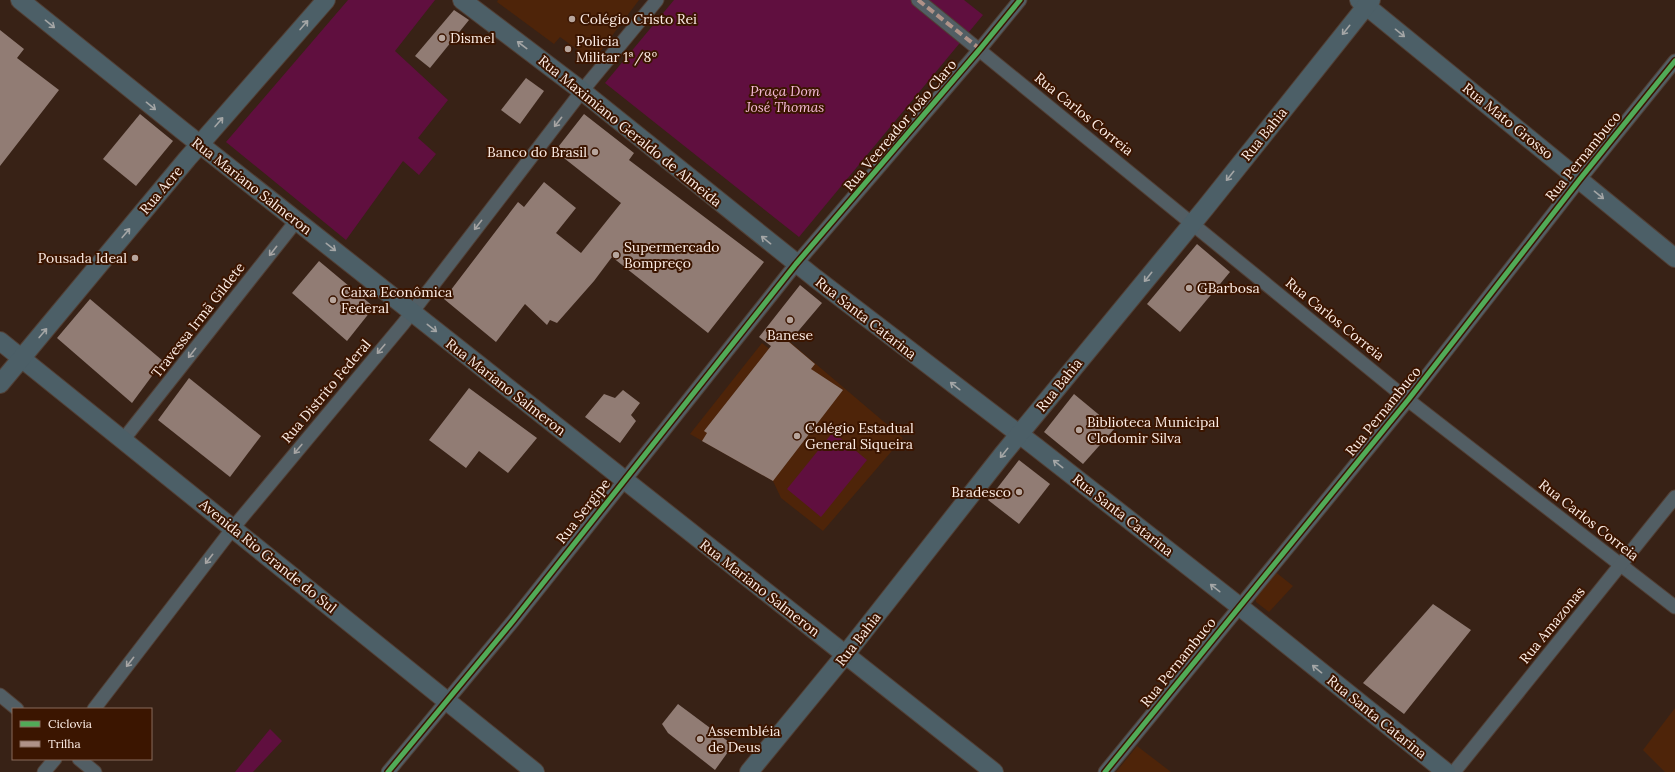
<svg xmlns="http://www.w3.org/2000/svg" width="1675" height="772" font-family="Lora,serif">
	<rect width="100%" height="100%" fill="#382216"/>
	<g fill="#4e2409">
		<path d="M498,0H639L593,61L560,37L554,44L497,2Z"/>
		<path d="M790,342L903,438L823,531L781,498L773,481L690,434L762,343L778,356Z"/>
		<path d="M1273,570L1293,586L1269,612L1256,602L1255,595Z"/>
		<path d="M1675,708V772H1665L1643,750Z"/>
		<path d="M1137,746L1171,772H1116Z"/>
	</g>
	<g fill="#600f3f">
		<path d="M348,0H435L395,51L448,100L418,138L436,154L419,175L403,161L346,240L226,142Z"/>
		<path d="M674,0H964L983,15L799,237L605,83Z"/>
		<path d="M833,432L867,460L821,517L787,489Z"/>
		<path d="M270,729L282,741L253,772H235Z"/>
	</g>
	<g fill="#917c74">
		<path d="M454,10L469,20L430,68L415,56Z"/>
		<path d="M0,30L24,49L17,58L59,90L0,166Z"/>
		<path d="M526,78L544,91L520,124L501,110Z"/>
		<path d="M140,114L173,141L136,186L103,159Z"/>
		<path d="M584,114L634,153L629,160L764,262L708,333L612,257L594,281L557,323L550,320L547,325L525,304L496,342L444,299L518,202L524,207L544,182L576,208L556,233L581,253L621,203L555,151Z"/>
		<path d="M1197,244L1230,272L1180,332L1147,304Z"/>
		<path d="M319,261L374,307L347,341L292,293Z"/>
		<path d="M800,285L822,303L789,342L815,364L811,369L843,390L773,481L702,441L707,433L704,431L771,346L759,337Z"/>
		<path d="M90,299L163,361L132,403L57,338Z"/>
		<path d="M189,378L261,436L230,477L158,420Z"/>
		<path d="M469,388L537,438L508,473L479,451L466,468L429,440Z"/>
		<path d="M623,390L640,403L631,415L636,421L620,443L585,417L604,394L615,398Z"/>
		<path d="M1074,394L1115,428L1083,464L1044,432Z"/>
		<path d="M1019,460L1050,484L1019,524L988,500Z"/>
		<path d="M1433,604L1471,630L1404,714L1363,683Z"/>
		<path d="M678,704L733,745L715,770L668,733L662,724Z"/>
	</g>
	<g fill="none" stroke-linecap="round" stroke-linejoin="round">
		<defs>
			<g id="street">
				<path d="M918,0L1408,400L1675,607"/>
				<path d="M123,440L297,220"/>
				<path d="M0,695L17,709"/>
				<path d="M94,709L233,528L403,324L582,91L657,0"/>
				<path d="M79,759L95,772"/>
				<path d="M44,772L55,759"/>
				<path d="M388,772L513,621L796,264L980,49L1020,0"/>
				<path d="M1105,772L1408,400L1580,179L1675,61"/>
				<path d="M1454,772L1675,497"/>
			</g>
			<g id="secondary">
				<path d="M20,0L183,131L994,772"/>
				<path d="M462,0L582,91L815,278L1036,447L1239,606L1446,772"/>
				<path d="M1359,0L1675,258"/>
				<path d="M0,341L535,772"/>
				<path d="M0,384L187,159L326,0"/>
				<path d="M749,772L845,655L1003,454L1206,207L1371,0"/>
			</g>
		</defs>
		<use href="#street" stroke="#513f35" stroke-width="15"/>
		<use href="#secondary" stroke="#513f35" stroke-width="20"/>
		<use href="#street" stroke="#525e64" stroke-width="13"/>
		<use href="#secondary" stroke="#4c5f67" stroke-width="18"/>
		<path stroke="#af9288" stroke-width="4" stroke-dasharray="8 4" stroke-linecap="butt" d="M918,0L980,49"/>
		<defs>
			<g id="cycleway">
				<path d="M388,772L513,621L796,264L980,49L1020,0"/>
				<path d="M1105,772L1408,400L1580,179L1675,61"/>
			</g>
		</defs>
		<use href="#cycleway" stroke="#3b1500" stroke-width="8"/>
		<use href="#cycleway" stroke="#51ab58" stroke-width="5"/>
	</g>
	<defs><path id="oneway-shaft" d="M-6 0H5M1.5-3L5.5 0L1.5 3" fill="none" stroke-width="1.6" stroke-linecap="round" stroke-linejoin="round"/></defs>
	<g stroke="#a4a6a6">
		<use href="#oneway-shaft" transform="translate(50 24) rotate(39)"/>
		<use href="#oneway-shaft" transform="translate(304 25) rotate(-49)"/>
		<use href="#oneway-shaft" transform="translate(1346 30) rotate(129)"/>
		<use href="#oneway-shaft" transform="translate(1400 33) rotate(39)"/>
		<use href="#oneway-shaft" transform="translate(522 45) rotate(-143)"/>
		<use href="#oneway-shaft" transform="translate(151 106) rotate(39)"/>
		<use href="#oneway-shaft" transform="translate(219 122) rotate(-49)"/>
		<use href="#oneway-shaft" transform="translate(1230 176) rotate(129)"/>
		<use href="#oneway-shaft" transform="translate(1599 195) rotate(39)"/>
		<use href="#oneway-shaft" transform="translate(126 233) rotate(-50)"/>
		<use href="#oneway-shaft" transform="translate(766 240) rotate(-141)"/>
		<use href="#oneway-shaft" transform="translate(331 247) rotate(38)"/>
		<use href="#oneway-shaft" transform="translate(1148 277) rotate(129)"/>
		<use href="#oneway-shaft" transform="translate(432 328) rotate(38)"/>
		<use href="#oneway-shaft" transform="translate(43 333) rotate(-50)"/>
		<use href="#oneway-shaft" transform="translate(955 386) rotate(-142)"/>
		<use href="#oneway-shaft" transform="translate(1004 453) rotate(129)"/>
		<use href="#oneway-shaft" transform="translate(1058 464) rotate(-142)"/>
		<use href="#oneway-shaft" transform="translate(1215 588) rotate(-142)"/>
		<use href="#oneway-shaft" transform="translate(1317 669) rotate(-141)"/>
	</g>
	<g stroke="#a7a5a4">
		<use href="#oneway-shaft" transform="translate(558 122) rotate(128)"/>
		<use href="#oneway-shaft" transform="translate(478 225) rotate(128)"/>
		<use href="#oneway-shaft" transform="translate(273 251) rotate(128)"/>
		<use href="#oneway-shaft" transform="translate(381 349) rotate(130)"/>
		<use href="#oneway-shaft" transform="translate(192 353) rotate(128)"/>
		<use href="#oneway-shaft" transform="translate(298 449) rotate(130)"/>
		<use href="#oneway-shaft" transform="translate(209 559) rotate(128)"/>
		<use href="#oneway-shaft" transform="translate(130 662) rotate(128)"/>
	</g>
	<g fill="#b7a59c" stroke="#3b1500" stroke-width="1.5">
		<circle cx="572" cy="19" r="4"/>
		<circle cx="442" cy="38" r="4"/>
		<circle cx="568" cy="49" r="4"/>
		<circle cx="595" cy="152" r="4"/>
		<circle cx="616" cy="255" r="4"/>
		<circle cx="135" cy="258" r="4"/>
		<circle cx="1189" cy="288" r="4"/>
		<circle cx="333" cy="300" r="4"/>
		<circle cx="790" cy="320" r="4"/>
		<circle cx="1079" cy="430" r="4"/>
		<circle cx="797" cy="436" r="4"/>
		<circle cx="1019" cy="492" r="4"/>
		<circle cx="700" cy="739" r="4"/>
	</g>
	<g text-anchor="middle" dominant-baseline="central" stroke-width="4" stroke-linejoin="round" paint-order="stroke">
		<g font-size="14" fill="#fcece4" stroke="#3b1500" text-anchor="start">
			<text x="580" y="19">Colégio Cristo Rei</text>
			<text x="450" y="38">Dismel</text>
			<text x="576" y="41">Policia<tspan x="576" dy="16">Militar 1ª/8º</tspan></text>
			<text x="587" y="152" text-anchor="end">Banco do Brasil</text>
			<text x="624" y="247">Supermercado<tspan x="624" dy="16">Bompreço</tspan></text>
			<text x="127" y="258" text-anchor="end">Pousada Ideal</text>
			<text x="1197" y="288">GBarbosa</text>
			<text x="341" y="292">Caixa Econômica<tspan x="341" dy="16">Federal</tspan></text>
			<text x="790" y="335" text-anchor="middle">Banese</text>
			<text x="1087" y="422">Biblioteca Municipal<tspan x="1087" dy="16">Clodomir Silva</tspan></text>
			<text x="805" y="428">Colégio Estadual<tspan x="805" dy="16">General Siqueira</tspan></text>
			<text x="1011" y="492" text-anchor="end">Bradesco</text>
			<text x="708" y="731">Assembléia<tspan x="708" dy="16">de Deus</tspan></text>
		</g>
		<g font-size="14" font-style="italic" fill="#f5bbd7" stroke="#3b1500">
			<text x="785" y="91">Praça Dom<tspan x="785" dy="16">José Thomas</tspan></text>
		</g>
		<g font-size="14" fill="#fcece4" stroke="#3b1500">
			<text transform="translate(1084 114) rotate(39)">Rua Carlos Correia</text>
			<text transform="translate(1508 121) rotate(39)">Rua Mato Grosso</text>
			<text transform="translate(900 125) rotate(-50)">Rua Veereador João Claro</text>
			<text transform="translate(630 131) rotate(39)">Rua Maximiano Geraldo de Almeida</text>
			<text transform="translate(1264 134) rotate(-51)">Rua Bahia</text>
			<text transform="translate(1583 156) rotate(-51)">Rua Pernambuco</text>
			<text transform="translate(252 186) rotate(38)">Rua Mariano Salmeron</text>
			<text transform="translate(161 190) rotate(-50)">Rua Acre</text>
			<text transform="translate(866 318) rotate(38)">Rua Santa Catarina</text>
			<text transform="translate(1335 319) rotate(39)">Rua Carlos Correia</text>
			<text transform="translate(198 320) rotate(-52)">Travessa Irmã Gildete</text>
			<text transform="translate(1059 385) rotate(-51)">Rua Bahia</text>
			<text transform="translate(506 387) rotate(38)">Rua Mariano Salmeron</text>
			<text transform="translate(326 391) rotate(-50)">Rua Distrito Federal</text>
			<text transform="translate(1383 411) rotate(-51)">Rua Pernambuco</text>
			<text transform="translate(583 511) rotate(-52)">Rua Sergipe</text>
			<text transform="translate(1123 515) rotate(38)">Rua Santa Catarina</text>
			<text transform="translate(1589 520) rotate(38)">Rua Carlos Correia</text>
			<text transform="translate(268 556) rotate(39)">Avenida Rio Grande do Sul</text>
			<text transform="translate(760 588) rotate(38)">Rua Mariano Salmeron</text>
			<text transform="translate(1552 625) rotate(-51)">Rua Amazonas</text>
			<text transform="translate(858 639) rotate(-52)">Rua Bahia</text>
			<text transform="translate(1178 662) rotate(-51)">Rua Pernambuco</text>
			<text transform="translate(1377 717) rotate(39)">Rua Santa Catarina</text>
		</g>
	</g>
	<rect x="12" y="708" width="140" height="52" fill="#3b1500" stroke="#886b5b"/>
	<rect x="20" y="721" width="20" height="6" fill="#51ab58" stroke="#886b5b"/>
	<text x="48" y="728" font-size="12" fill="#fcece4">Ciclovia</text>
	<rect x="20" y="741" width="20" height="6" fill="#af9288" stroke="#886b5b"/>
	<text x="48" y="748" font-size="12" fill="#fcece4">Trilha</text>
</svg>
